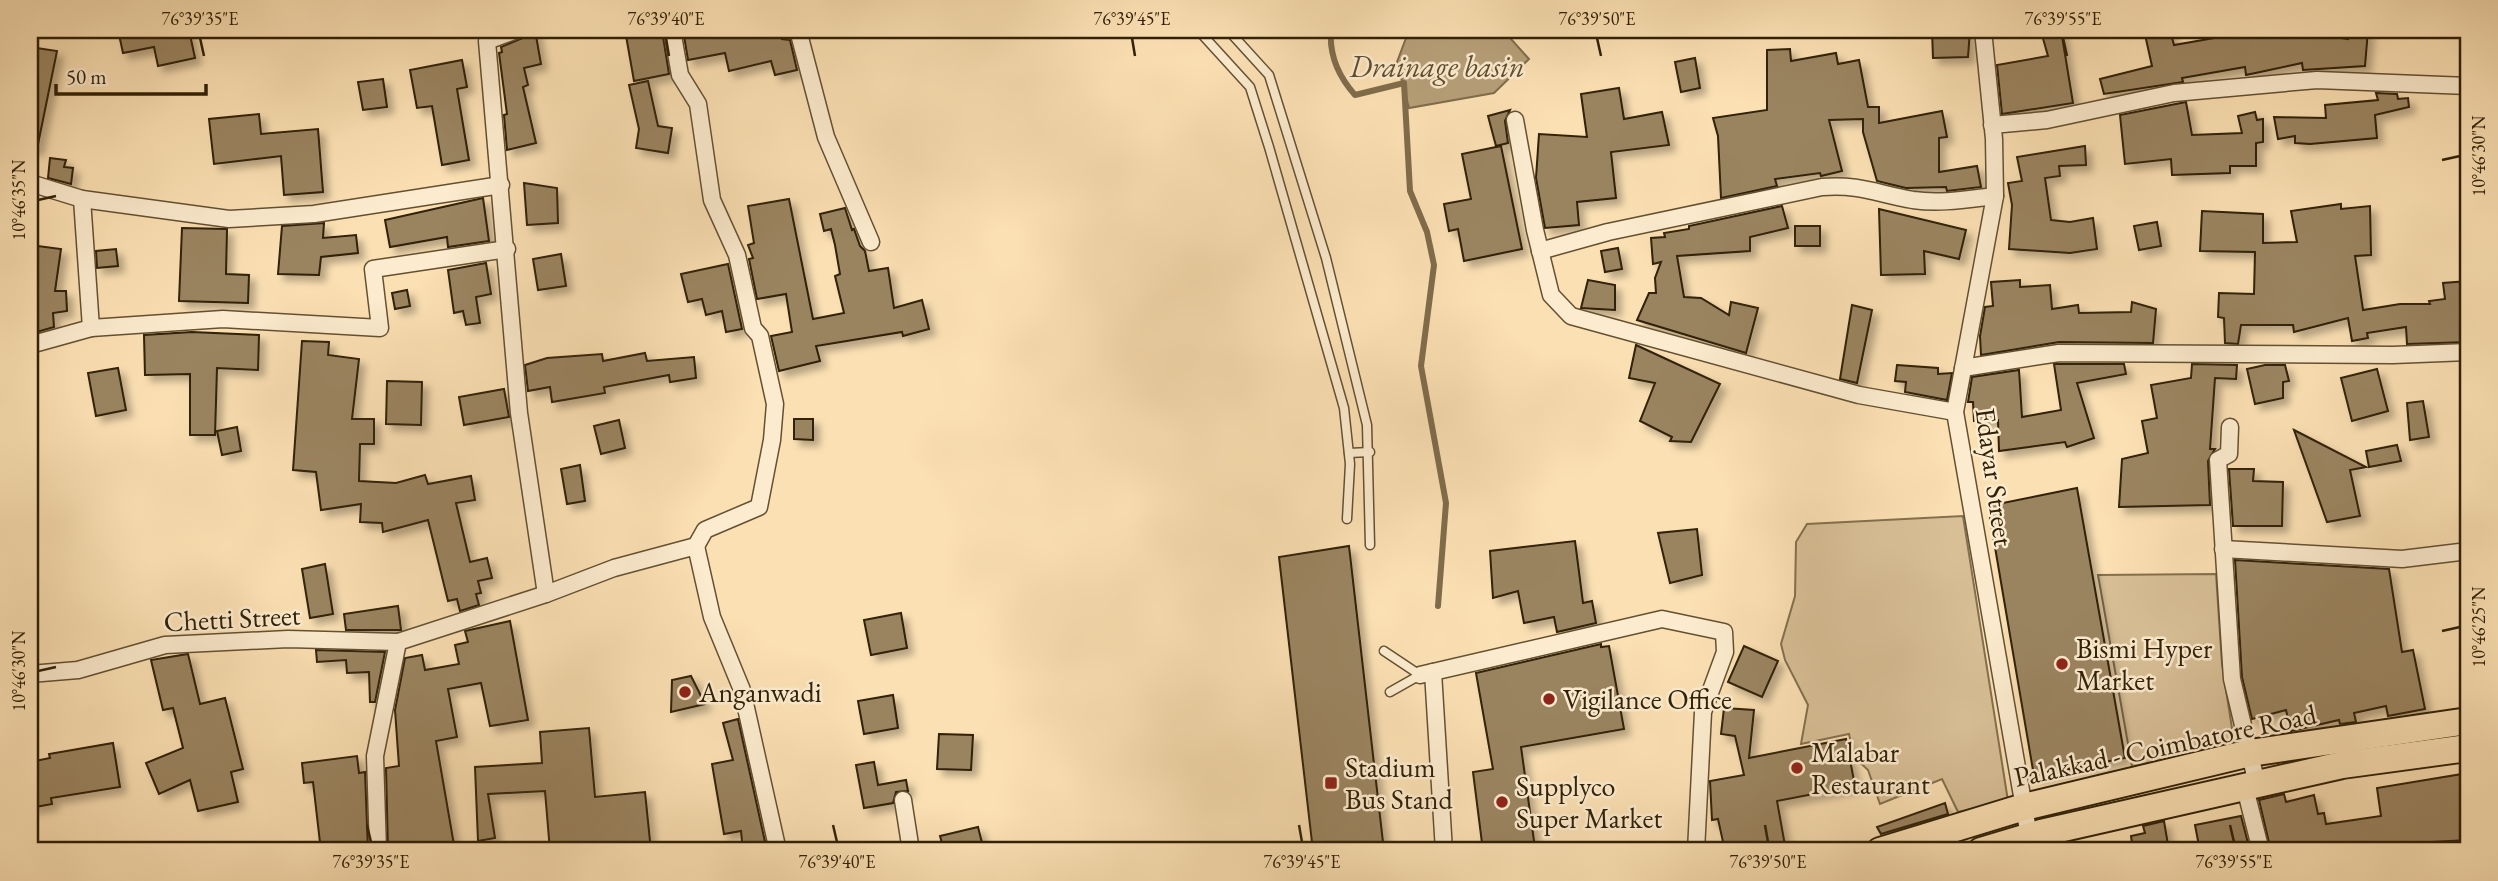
<svg xmlns="http://www.w3.org/2000/svg" width="2498" height="881" font-family="'EB Garamond',serif">
	<defs>
		<filter id="shadow"><feDropShadow dx="6" dy="6" stdDeviation="3.5" flood-color="#0004"/></filter>
	</defs>
	<rect width="100%" height="100%" fill="#fbe0b3"/>
	<filter id="stains"><feTurbulence type="fractalNoise" baseFrequency=".00286" numOctaves="4"/><feColorMatrix values="0 0 0 0 .2 0 0 0 0 .09 0 0 0 0 .02 0 0 0 .5 -.17"/></filter>
	<radialGradient id="worn" r=".72"><stop offset=".6" stop-color="#630" stop-opacity="0"/><stop offset="1" stop-color="#630" stop-opacity=".3"/></radialGradient>
	<g fill="#d8bf96" stroke="#84704e" stroke-width="2">
		<path d="M1963,516L2008,801L1958,812L1942,779L1880,804L1868,770L1854,757L1849,734L1801,744L1808,705L1785,660L1781,644L1795,596L1796,542L1807,524Z"/>
		<path d="M2216,574L2222,664L2236,754L2133,772L2098,575Z"/>
	</g>
	<path fill="#b69f79" stroke="#806c4b" stroke-width="2" d="M1409,30H1503L1529,59L1494,93L1409,108L1397,62Z"/>
	<g fill="none" stroke-linecap="round" stroke-linejoin="round">
		<path stroke="#806c4b" stroke-width="6" d="M1331,30C1329,55 1338,76 1355,95L1404,83L1410,191L1427,232L1434,265L1421,366L1446,503L1438,606"/>
	</g>
	<g fill="#9a8460" stroke="#302007" stroke-width="2" filter="url(#shadow)">
		<path d="M118,30H189L195,58L158,66L154,47L123,53Z"/>
		<path d="M527,30H535L541,64L524,68L528,85L523,87L536,143L507,150L504,115L507,114L499,53L502,52L501,47L525,37Z"/>
		<path d="M625,30H662L669,74L634,81Z"/>
		<path d="M683,30H717L718,34L754,30L756,35L778,30L782,39L790,40L797,70L775,75L771,61L729,71L725,53L688,60Z"/>
		<path d="M1932,30H1970L1968,57L1933,58Z"/>
		<path d="M2061,30L2073,103L2002,114L1997,65L2048,56L2042,35Z"/>
		<path d="M2144,30H2170L2174,45L2243,33V30H2289L2348,39L2347,30H2368L2365,66L2303,70L2302,63L2246,75L2245,67L2182,78L2183,82L2104,94L2100,79L2152,66Z"/>
		<path d="M30,47L57,51L37,149H30Z"/>
		<path d="M1790,49L1791,61L1836,53L1838,64L1859,60L1868,107H1879V123L1942,111L1947,137L1939,138V172L1977,166L1981,187L1947,191L1946,187L1906,188L1877,181L1863,132V119L1829,120L1842,171L1821,176L1820,173L1775,179L1777,186L1721,198L1718,136L1713,118L1767,110V50Z"/>
		<path d="M1695,58L1700,88L1681,92L1675,62Z"/>
		<path d="M462,60L467,87L457,89L469,160L442,165L432,106L417,108L410,70Z"/>
		<path d="M383,79L387,107L363,110L358,82Z"/>
		<path d="M648,81L658,126L672,128L668,153L636,148L639,129L629,85Z"/>
		<path d="M1619,88L1624,119L1662,112L1669,145L1611,152L1616,198L1577,202L1579,225L1545,228L1536,178L1539,134L1587,137L1581,94Z"/>
		<path d="M2376,93L2397,94L2398,99L2408,98L2409,107L2375,115L2377,138L2310,144L2295,143V136L2278,139L2274,117L2326,118L2325,105L2378,100Z"/>
		<path d="M2186,102L2192,135L2242,133L2238,116L2255,112L2257,120L2263,119V142L2256,143V166H2230V173L2172,175L2171,159L2125,164L2120,115Z"/>
		<path d="M1510,110L1505,121L1508,143L1496,146L1488,116Z"/>
		<path d="M259,114L261,134L318,129L323,192L284,195L281,156L214,164L209,119Z"/>
		<path d="M1501,146L1522,249L1464,261L1458,229L1449,231L1444,204L1471,199L1462,154Z"/>
		<path d="M2085,146L2086,165L2059,166L2060,176L2045,178L2051,220L2070,222L2093,218L2097,249L2070,253L2009,249L2012,205L2008,183L2022,181L2017,157Z"/>
		<path d="M50,158L66,160L64,167L73,168L71,184L48,178Z"/>
		<path d="M524,183L557,188L558,223L527,225Z"/>
		<path d="M483,198L489,241L448,247L447,237L390,247L385,220Z"/>
		<path d="M789,199L813,319L844,313L835,276L840,274L835,245L831,229L824,231L820,214L845,208L852,230L854,229L860,246L865,251L869,271L888,268L894,308L922,300L929,329L903,336L902,332L816,346L820,361L779,371L771,336L792,332L786,294L757,299L749,259L753,258L748,245L754,243L748,206Z"/>
		<path d="M2341,204V209L2370,206L2371,255L2355,256L2363,310L2400,304H2430L2429,301L2445,299L2443,283L2468,281V342L2407,344L2406,327L2367,333L2368,338L2352,341L2348,318L2294,332L2293,325H2241L2238,344L2225,343L2224,318L2218,317L2219,293L2254,294L2255,252L2200,251L2202,211L2263,214V243L2297,242L2291,211Z"/>
		<path d="M1782,206L1788,228L1750,237V251L1677,256L1684,297L1701,298L1729,315L1731,302L1758,308L1746,353L1637,320L1649,293H1656L1655,278L1661,262L1653,264L1651,238L1665,237L1664,233L1689,229V226Z"/>
		<path d="M1879,209L1966,230L1959,259L1924,251L1925,274L1881,275Z"/>
		<path d="M2157,222L2161,246L2139,250L2134,226Z"/>
		<path d="M324,223L323,238L356,235L358,253L321,257L319,275L278,274L282,226Z"/>
		<rect x="1795" y="226" width="25" height="20"/>
		<path d="M182,228L227,229L226,274L249,275L248,303L179,301Z"/>
		<path d="M30,245L61,249L55,291H66L67,311L53,313L54,327L30,334Z"/>
		<path d="M1618,248L1622,269L1605,272L1601,251Z"/>
		<path d="M116,249L118,266L97,268L96,251Z"/>
		<path d="M561,254L566,286L538,290L533,259Z"/>
		<path d="M486,263L491,294L476,297L480,323L466,325L463,311L454,313L448,270Z"/>
		<path d="M728,264L742,329L726,332L722,311L706,315L702,299L688,302L681,274Z"/>
		<path d="M1588,280L1615,285V310L1581,308Z"/>
		<path d="M2020,280V287L2050,285L2052,309L2078,305L2079,313L2131,312L2132,302L2156,309L2153,343L2059,342L1981,355L1980,336L1985,307L1993,306L1991,282Z"/>
		<path d="M407,290L410,306L395,309L392,293Z"/>
		<path d="M1852,305L1872,310L1857,383L1840,379Z"/>
		<path d="M192,332L259,335L258,370L217,368L215,435H190V374L145,375L144,335Z"/>
		<path d="M302,341L329,342L328,355L359,359L352,419H374V444H360L359,481L396,483L425,475L428,484L471,476L475,500L456,503L470,562L487,558L492,578L478,581L481,593L476,594L479,605L460,611L457,599L448,601L428,520L383,532L382,523L360,522L361,504L321,510L316,472L293,470Z"/>
		<path d="M1636,345L1720,384L1691,442L1670,441L1672,437L1640,421L1655,383L1629,378Z"/>
		<path d="M645,353L647,361L694,357L696,378L670,382L669,375L604,387L605,393L552,402L550,387L528,391L525,365L547,358L602,354L603,361Z"/>
		<path d="M2054,364H2124L2126,374L2077,383L2094,438L2067,447L2065,442L1999,451L1998,420L1974,421L1973,402H1968L1972,377L2019,370L2022,417L2061,410Z"/>
		<path d="M2192,364L2237,365L2236,379L2215,378L2210,449H2215L2208,461L2210,505L2119,507L2122,459L2148,453L2142,421L2157,418L2151,385L2191,378Z"/>
		<path d="M1897,365L1938,368V374L1952,373L1947,400L1905,392L1906,382L1895,381Z"/>
		<path d="M2265,365H2285L2289,381L2283,382V398L2255,404L2247,369Z"/>
		<path d="M118,368L126,410L96,416L88,373Z"/>
		<path d="M2377,369L2388,411L2352,421L2341,378Z"/>
		<path d="M387,381L422,382L421,425L386,424Z"/>
		<path d="M504,389L509,417L464,425L459,397Z"/>
		<path d="M2423,401L2429,437L2410,440L2407,403Z"/>
		<path d="M794,419H813V440L794,439Z"/>
		<path d="M619,420L625,448L601,454L594,426Z"/>
		<path d="M237,427L241,451L222,455L217,431Z"/>
		<path d="M2294,430L2366,467L2350,470L2360,516L2327,522Z"/>
		<path d="M2397,445L2401,461L2369,467L2366,451Z"/>
		<path d="M580,465L585,501L567,504L561,469Z"/>
		<path d="M2229,469H2254L2253,481L2283,482L2282,526H2233Z"/>
		<path d="M2077,488L2125,758L2034,776L1988,506Z"/>
		<path d="M1697,529L1702,575L1670,583L1658,533Z"/>
		<path d="M1575,541L1583,603L1592,601L1596,623L1557,632L1554,617L1524,623L1518,591L1493,598L1490,551Z"/>
		<path d="M1349,546L1384,851H1313L1279,557Z"/>
		<path d="M2235,560L2389,569L2402,652L2413,650L2425,709L2388,716L2386,706L2354,713L2356,722L2340,724L2339,720L2291,731L2286,710L2252,719L2242,677Z"/>
		<path d="M325,564L333,614L310,618L302,569Z"/>
		<path d="M398,606L401,630H346L344,614Z"/>
		<path d="M901,613L907,648L871,655L864,620Z"/>
		<path d="M510,621L528,720L490,726L481,683L448,689L457,737L436,741L454,845L417,851H388L386,768L399,766L395,710L405,658L422,655L425,670L459,664L455,645L468,642L465,631Z"/>
		<path d="M1601,644V647L1609,646L1624,729L1521,747L1535,848L1483,851L1473,772L1493,769L1476,673Z"/>
		<path d="M1744,646L1778,661L1762,697L1728,682Z"/>
		<path d="M316,650L385,652L375,702H370L369,672L347,673L346,660L317,662Z"/>
		<path d="M188,654L200,704L225,698L243,769L231,772L238,802L198,811L190,780L159,794L146,763L183,748L173,708L163,710L151,660Z"/>
		<path d="M691,676L705,704L671,712L672,680Z"/>
		<path d="M893,695L898,728L864,734L858,701Z"/>
		<path d="M1724,708L1754,710L1749,758L1846,739L1855,786L1777,801L1786,851H1725L1718,819L1712,820L1710,781L1744,775L1735,736L1721,734Z"/>
		<path d="M738,719L767,851H743L741,831L724,834L712,764L733,760L723,723Z"/>
		<path d="M589,728L595,797L645,792L651,851H550L545,791L488,794L495,838L478,841L475,767L542,763L540,732Z"/>
		<path d="M939,734L973,735L971,770L937,769Z"/>
		<path d="M113,743L120,787L51,798L52,804L30,808V762L50,758L49,754Z"/>
		<path d="M357,756L359,773L365,772L368,851H321L313,782L304,783L302,763Z"/>
		<path d="M874,762L878,785L906,780L908,791L896,792L893,803L864,808L856,765Z"/>
		<path d="M2468,773V840L2360,846V851H2271L2259,800L2284,794L2286,802L2314,795L2318,814L2324,813L2326,824L2381,816L2377,788Z"/>
		<path d="M1945,803L1948,814L1881,834L1877,827Z"/>
		<path d="M2241,816L2250,851H2200L2195,825Z"/>
		<path d="M2164,821L2169,851H2133L2131,836L2145,833L2143,826Z"/>
		<path d="M978,827L984,851H944L940,836Z"/>
	</g>
	<g fill="none" stroke-linecap="round" stroke-linejoin="round">
		<defs>
			<g id="service">
				<path d="M1198,30L1250,87L1269,147L1344,408L1350,464L1347,519"/>
				<path d="M1228,30L1269,75L1326,258L1367,425L1370,545"/>
				<path d="M1349,453L1370,452"/>
				<path d="M1384,651L1420,675L1390,692"/>
			</g>
			<g id="minor">
				<path d="M672,30L680,75L698,104L712,200L737,255L753,328L760,336L775,404L772,440L759,507L705,530L696,546"/>
				<path d="M788,30H798L826,137L871,242"/>
				<path d="M1983,30L1994,139L1995,196L1955,412L2029,836"/>
				<path d="M1515,120L1535,230L1551,295L1571,316L1859,395L1955,412"/>
				<path d="M1992,125L2047,120L2174,93L2317,80L2468,86"/>
				<path d="M30,183L82,199L91,328L223,319L380,328L373,269L507,249"/>
				<path d="M82,199L229,219L314,214L501,185"/>
				<path d="M1540,251L1608,232L1822,187C1861,184 1877,194 1913,200C1941,204 1968,199 1995,196"/>
				<path d="M30,345L91,328"/>
				<path d="M1963,368L2059,353L2393,355L2468,352"/>
				<path d="M2230,427L2229,454L2218,460L2232,679L2257,784"/>
				<path d="M2223,549L2402,559L2468,551"/>
				<path d="M546,594L614,568L696,546L712,617L742,690L778,851"/>
				<path d="M1433,672L1444,851"/>
				<path d="M30,674L78,670L165,645L288,639L398,642"/>
				<path d="M1420,675L1662,619L1724,632L1725,652L1703,712L1696,851"/>
				<path d="M2245,788L2261,851"/>
				<path d="M903,800L911,851"/>
				<path d="M378,851L375,756L398,642L546,594L519,413L487,41L517,30"/>
			</g>
			<g id="primary">
				<path d="M1880,851L2024,807L2250,753L2468,721"/>
				<path d="M1981,851L2041,833L2342,765L2468,748"/>
			</g>
		</defs>
		<use href="#service" stroke="#635032" stroke-width="11"/>
		<use href="#minor" stroke="#635032" stroke-width="19"/>
		<use href="#primary" stroke="#302007" stroke-width="30"/>
		<use href="#service" stroke="#fcebce" stroke-width="8"/>
		<use href="#minor" stroke="#fcebce" stroke-width="16"/>
		<use href="#primary" stroke="#fbe0b3" stroke-width="26"/>
	</g>
	<path fill="none" stroke="#302007" stroke-width="2.5" d="M200,38L204,56M666,38L669,56M1132,38L1135,56M1597,38L1601,56M2063,38L2067,56M2442,160L2460,156M38,200L56,196M2442,631L2460,627M38,671L56,667M367,825L371,842M833,825L837,842M1299,825L1302,842M1765,825L1768,842M2230,825L2234,842"/>
	<g fill="#8f2418" stroke="#fcebce" stroke-width="2.5">
		<circle cx="2062" cy="664" r="7"/>
		<circle cx="685" cy="692" r="7"/>
		<circle cx="1549" cy="699" r="7"/>
		<circle cx="1797" cy="768" r="7"/>
		<rect x="1324" y="776" width="14" height="14" rx="3.5"/>
		<circle cx="1502" cy="802" r="7"/>
	</g>
	<g text-anchor="middle" dominant-baseline="central" stroke-width="5" stroke-linejoin="round" paint-order="stroke">
		<g font-size="28" fill="#302007" stroke="#fcebce">
			<text transform="translate(1995 477) rotate(82)">Edayar Street</text>
			<text transform="translate(232 618) rotate(-3)">Chetti Street</text>
			<text transform="translate(2165 745) rotate(-12)">Palakkad - Coimbatore Road</text>
		</g>
		<g font-size="28" fill="#302007" stroke="#fcebce" text-anchor="start">
			<text x="2076" y="648">Bismi Hyper<tspan x="2076" dy="32">Market</tspan></text>
			<text x="699" y="692">Anganwadi</text>
			<text x="1563" y="699">Vigilance Office</text>
			<text x="1811" y="752">Malabar<tspan x="1811" dy="32">Restaurant</tspan></text>
			<text x="1345" y="767">Stadium<tspan x="1345" dy="32">Bus Stand</tspan></text>
			<text x="1516" y="786">Supplyco<tspan x="1516" dy="32">Super Market</tspan></text>
		</g>
		<g font-size="30" font-style="italic" fill="#5f4c2f" stroke="#fcebce">
			<text x="1437" y="66">Drainage basin</text>
		</g>
	</g>
	<rect width="2498" height="881" fill="none" stroke="#fbe0b3" stroke-width="77"/>
	<path d="M56 84v10h150v-10" fill="none" stroke="#302007" stroke-width="3.5"/>
	<text x="66" y="84" font-size="21" fill="#302007" stroke="#fcebce" stroke-width="5" paint-order="stroke">50 m</text>
	<rect x="38" y="38" width="2422" height="804" fill="none" stroke="#302007" stroke-width="2.5"/>
	<g font-size="18" text-anchor="middle" fill="#302007">
		<text x="200" y="25">76°39'35"E</text>
		<text x="666" y="25">76°39'40"E</text>
		<text x="1132" y="25">76°39'45"E</text>
		<text x="1597" y="25">76°39'50"E</text>
		<text x="2063" y="25">76°39'55"E</text>
		<text transform="translate(2479 156) rotate(-90)" y="6">10°46'30"N</text>
		<text transform="translate(19 200) rotate(-90)" y="6">10°46'35"N</text>
		<text transform="translate(2479 627) rotate(-90)" y="6">10°46'25"N</text>
		<text transform="translate(19 671) rotate(-90)" y="6">10°46'30"N</text>
		<text x="371" y="868">76°39'35"E</text>
		<text x="837" y="868">76°39'40"E</text>
		<text x="1302" y="868">76°39'45"E</text>
		<text x="1768" y="868">76°39'50"E</text>
		<text x="2234" y="868">76°39'55"E</text>
	</g>
	<rect width="100%" height="100%" filter="url(#stains)"/>
	<rect width="100%" height="100%" fill="url(#worn)"/>
</svg>
